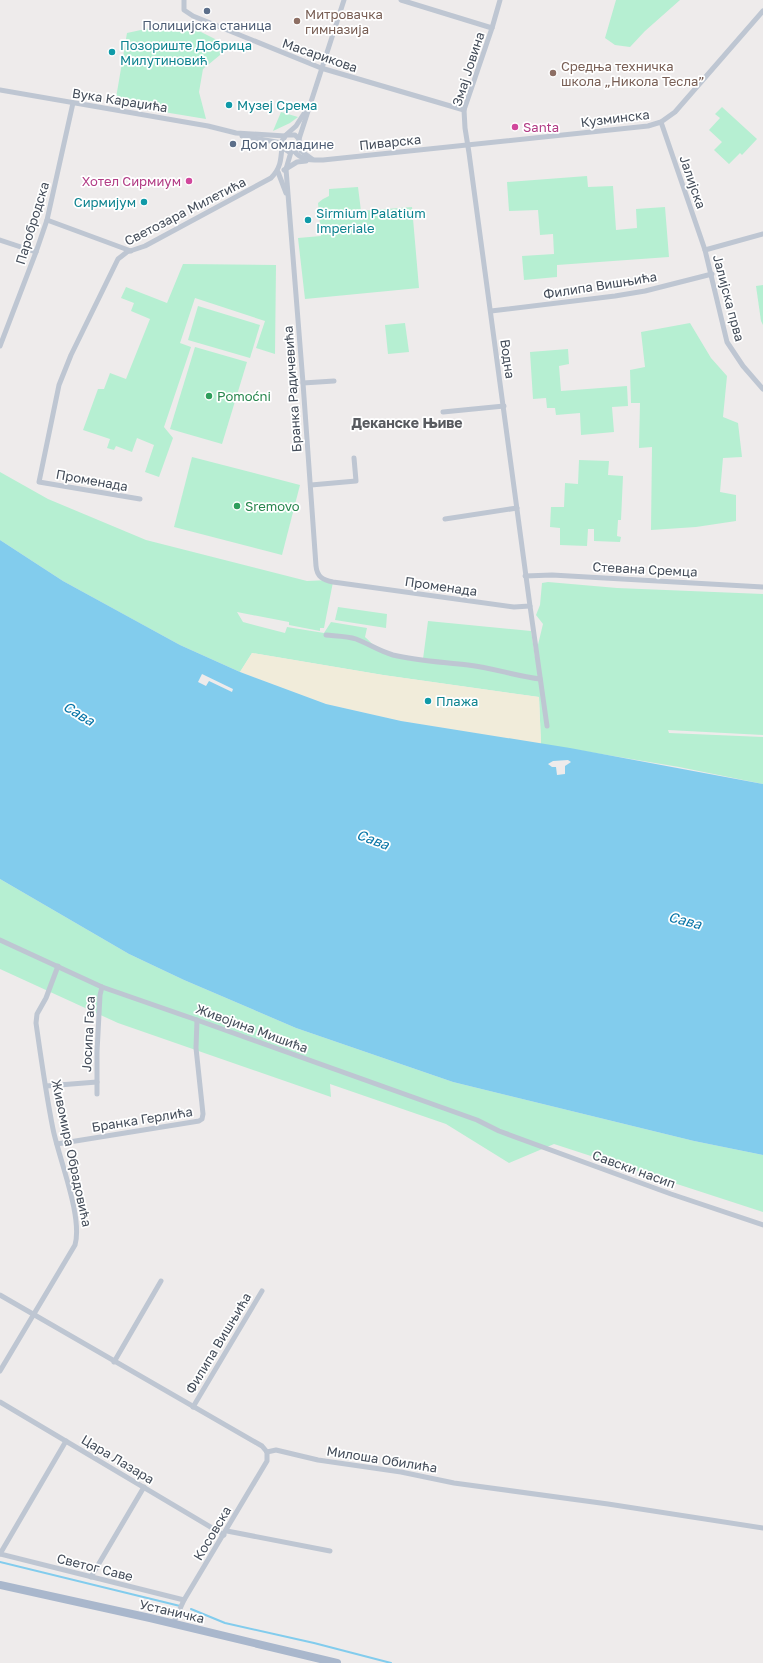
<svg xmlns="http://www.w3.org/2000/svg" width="763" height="1663" font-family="'Golos Text',sans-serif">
	<rect width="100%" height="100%" fill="#eeebeb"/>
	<g fill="#b6efd2">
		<path d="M616,0H680L645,31L630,47L615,45L605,38Z"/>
		<path d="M164,25C170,24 175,28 181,27C185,27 187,26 191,27L225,44L220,55L203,69L199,92L206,119L115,104L127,33Z"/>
		<path d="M722,107L757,139L742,155L740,153L729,164L714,150L722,142L709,130L720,118L715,114Z"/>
		<path d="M281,112L298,117L290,123L273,131Z"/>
		<path d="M587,176L588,187L613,186L616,230L637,228L636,209L665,207L669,257L557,265V277L524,280L522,256L554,254L553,234L540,235L538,210L509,211L507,182Z"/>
		<path d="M358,187L361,211L412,207L419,288L305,299L298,238L321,236L318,203L323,199L329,196V189Z"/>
		<path d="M183,264L276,265L275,354L256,348L265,321L195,298L180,343L191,347L164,427L173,438L159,477L145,472L154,445L137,438L132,452L116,446L114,450L107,448L110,439L83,430L98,389H104L110,373L126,379L150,319L131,311L134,303L121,298L126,287L167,303Z"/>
		<path d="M763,285V325L761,321L756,286Z"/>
		<path d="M198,306L260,325L250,358L188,340Z"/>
		<path d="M405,323L409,352L388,354L385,325Z"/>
		<path d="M690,323L711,358L727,376L723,417L738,423L742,457L723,458L720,492L736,495V521L696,527L651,530L652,447L639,448L640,403H631L630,370L645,367L641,332Z"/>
		<path d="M195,347L247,362L222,444L170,429Z"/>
		<path d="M568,349L569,364L559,366L561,391L627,386L628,406L612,407L614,432L581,435L580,413L556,415L555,408H547L546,398L533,399L530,352Z"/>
		<path d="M192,457L300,485L282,555L174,527Z"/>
		<path d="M579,460L609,461L608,475L623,476L621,520H618L617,536L621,537L620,542L594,541V529H588L587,546L560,545V528L550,527L551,507H564L565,483L578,484Z"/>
		<path d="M0,472L48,499L146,540L307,581L329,580L333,582L324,628H320V631L289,625V622L237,612L243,622L285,633L287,627L324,633L331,622L367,628L365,637L381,652L423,659L428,621L531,631L535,657L543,624L536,615L540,605L542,583L548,582L617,588L763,594V735L668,730L669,733L763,737V784L679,767L541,744L539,697L383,675L252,653L240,672L180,645L125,615L63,581L0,540Z"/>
		<path d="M338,607L387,614L386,628L335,620Z"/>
		<path d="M0,879L129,954L184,980L296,1028L453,1082L694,1141L763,1155V1212L554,1144L509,1163L446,1124L330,1084L331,1097L118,1023L0,969Z"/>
	</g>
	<path fill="#f1ecda" d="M252,653L383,675L539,697L541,744L401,721L326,704L240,672Z"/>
	<path fill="#82cced" d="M0,540L63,581L180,645L240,672L326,704L401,721L570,748L763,784V1155L694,1141L453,1082L296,1028L184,980L129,954L0,879Z"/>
	<g fill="#eeebeb">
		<path d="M202,674L233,689L232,692L209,681L206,686L198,682Z"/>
		<path d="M568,760L571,762L565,766V774L557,775L556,767H552L548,764L553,761Z"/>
	</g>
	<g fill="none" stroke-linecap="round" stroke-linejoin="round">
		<g stroke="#82cced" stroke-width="2">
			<path d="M0,1562L180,1606"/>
			<path d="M191,1609L225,1623L314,1643L391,1663"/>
		</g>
		<g stroke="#bec6d2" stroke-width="5">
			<path d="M184,0V10L193,16L321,68L464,110"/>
			<path d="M401,0L492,28"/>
			<path d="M0,90L208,126L236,133L285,136"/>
			<path d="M661,122L705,250L727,342L743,366L763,389"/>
			<path d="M287,134L296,126L305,112"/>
			<path d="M242,136L282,143"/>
			<path d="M299,139L344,0"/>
			<path d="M299,145L296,150L289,152L283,148L282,141L286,135H295L299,139L301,151L312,159"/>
			<path d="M294,151C302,161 311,160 323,160L648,126L661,122L675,112L763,11"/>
			<path d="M291,152L286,169L303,383L316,566C317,577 323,580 333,582L514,607L530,606L469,153L465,128L464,110L492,28L500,0"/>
			<path d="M284,170L297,162L306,161"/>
			<path d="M278,172L286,193"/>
			<path d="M47,220L131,251"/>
			<path d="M0,240L36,252"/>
			<path d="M705,250L763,234"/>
			<path d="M491,311L615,296L645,291L712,274"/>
			<path d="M0,346L36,252L47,220L73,103"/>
			<path d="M303,383L334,381"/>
			<path d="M443,412L504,406"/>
			<path d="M311,485L356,481L354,458"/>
			<path d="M140,499L39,482L59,385L71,355L118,259L127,252L145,246L271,178C281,168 281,159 282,146"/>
			<path d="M445,519L517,508"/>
			<path d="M525,576L552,575L763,587"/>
			<path d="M530,606L547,726"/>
			<path d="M326,635C335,636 347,636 356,639C369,644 379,651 393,655C417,661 443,662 468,665C493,668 516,676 540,679"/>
			<path d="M0,940L102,987L197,1020L477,1120L499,1131L671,1194L763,1225"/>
			<path d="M46,1086L97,1082"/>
			<path d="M97,1094V1052L100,995L102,987"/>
			<path d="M57,1144L199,1121L202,1119L203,1114L196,1048L197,1020"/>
			<path d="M0,1295L262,1446L267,1452"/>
			<path d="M114,1362L161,1281"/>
			<path d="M0,1371L75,1245C83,1217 59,1159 53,1129C46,1094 41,1058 36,1023L37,1014L46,998L58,966"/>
			<path d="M0,1402L224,1535"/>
			<path d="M193,1407L262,1291"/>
			<path d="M267,1452L276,1450L318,1460L401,1472L454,1483L608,1504L763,1528"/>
			<path d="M227,1531L330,1551"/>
			<path d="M0,1554L184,1600"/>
			<path d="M0,1554L66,1441"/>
			<path d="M91,1577L144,1487"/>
			<path d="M173,1624L184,1600L267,1461V1452"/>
		</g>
		<path stroke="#a9b7cc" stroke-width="8" d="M0,1585L150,1618L337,1663"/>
	</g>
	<g fill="#5c6f8a" stroke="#fff" stroke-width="1.5">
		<circle cx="207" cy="11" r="4"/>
		<circle cx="233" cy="144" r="4"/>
	</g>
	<g fill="#8d6e63" stroke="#fff" stroke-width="1.5">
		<circle cx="297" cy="21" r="4"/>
		<circle cx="553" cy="73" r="4"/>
	</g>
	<g fill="#0f9aa8" stroke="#fff" stroke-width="1.5">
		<circle cx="112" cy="52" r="4"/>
		<circle cx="229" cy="105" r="4"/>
		<circle cx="144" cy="202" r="4"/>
		<circle cx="308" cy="220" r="4"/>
		<circle cx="428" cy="701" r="4"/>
	</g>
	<g fill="#d1479c" stroke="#fff" stroke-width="1.5">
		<circle cx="515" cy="127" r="4"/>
		<circle cx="189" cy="181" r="4"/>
	</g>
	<g fill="#2e9e5b" stroke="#fff" stroke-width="1.5">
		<circle cx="209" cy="396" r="4"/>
		<circle cx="237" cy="506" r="4"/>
	</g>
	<g text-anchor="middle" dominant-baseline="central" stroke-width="3.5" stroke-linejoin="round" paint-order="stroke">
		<g font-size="13" fill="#785e54" stroke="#fff" text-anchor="start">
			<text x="305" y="14">Митровачка<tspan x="305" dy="15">гимназија</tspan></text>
			<text x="561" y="66">Средња техничка<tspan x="561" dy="15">школа „Никола Тесла”</tspan></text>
		</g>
		<g font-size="13" fill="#4e5e75" stroke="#fff">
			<text x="207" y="25">Полицијска станица</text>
			<text x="241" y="144" text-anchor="start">Дом омладине</text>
		</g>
		<g font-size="13" fill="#0d838f" stroke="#fff" text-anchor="start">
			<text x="120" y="45">Позориште Добрица<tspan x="120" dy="15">Милутиновић</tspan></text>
			<text x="237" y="105">Музеј Срема</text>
			<text x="136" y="202" text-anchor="end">Сирмијум</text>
			<text x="316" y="213">Sirmium Palatium<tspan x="316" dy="15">Imperiale</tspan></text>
			<text x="436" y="701">Плажа</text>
		</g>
		<g font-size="13" fill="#434c59" stroke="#fff">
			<text transform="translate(320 55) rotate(19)">Масарикова</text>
			<text transform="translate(468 69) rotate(-72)">Змај Јовина</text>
			<text transform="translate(120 100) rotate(9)">Вука Караџића</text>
			<text transform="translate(615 118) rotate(-7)">Кузминска</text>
			<text transform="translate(390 142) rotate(-6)">Пиварска</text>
			<text transform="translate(693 182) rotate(71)">Јалијска</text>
			<text transform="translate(185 211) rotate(-27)">Светозара Милетића</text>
			<text transform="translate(32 223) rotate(-73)">Паробродска</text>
			<text transform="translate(600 285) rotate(-9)">Филипа Вишњића</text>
			<text transform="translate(729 298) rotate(75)">Јалијска прва</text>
			<text transform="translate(508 359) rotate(82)">Водна</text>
			<text transform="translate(292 389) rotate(-94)">Бранка Радичевића</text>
			<text transform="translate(92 480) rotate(10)">Променада</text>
			<text transform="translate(645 569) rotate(3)">Стевана Сремца</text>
			<text transform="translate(441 586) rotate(8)">Променада</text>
			<text transform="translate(252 1028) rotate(20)">Живојина Мишића</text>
			<text transform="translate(88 1034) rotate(-87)">Јосипа Гаса</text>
			<text transform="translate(142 1119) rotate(-9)">Бранка Герлића</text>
			<text transform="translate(72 1153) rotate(78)">Живомира Обрадовића</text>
			<text transform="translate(634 1169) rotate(20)">Савски насип</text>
			<text transform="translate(218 1343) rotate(-59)">Филипа Вишњића</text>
			<text transform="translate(118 1459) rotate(31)">Цара Лазара</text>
			<text transform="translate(382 1459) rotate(9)">Милоша Обилића</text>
			<text transform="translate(212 1533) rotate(-59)">Косовска</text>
			<text transform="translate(95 1567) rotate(14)">Светог Саве</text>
			<text transform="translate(172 1611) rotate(13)">Устаничка</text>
		</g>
		<g font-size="13" fill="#b23c85" stroke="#fff" text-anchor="start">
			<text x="523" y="127">Santa</text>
			<text x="181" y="181" text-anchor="end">Хотел Сирмиум</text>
		</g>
		<g font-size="13" fill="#27864d" stroke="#fff" text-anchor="start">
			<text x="217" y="396">Pomoćni</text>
			<text x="245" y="506">Sremovo</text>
		</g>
		<g font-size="14" font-weight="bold" fill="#585b60" stroke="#fff">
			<text x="407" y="422">Деканске Њиве</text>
		</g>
		<g font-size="14" font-style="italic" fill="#0875a7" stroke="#fff">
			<text transform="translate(79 713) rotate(31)">Сава</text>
			<text transform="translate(373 839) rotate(20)">Сава</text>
			<text transform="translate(685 920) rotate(14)">Сава</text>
		</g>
	</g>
</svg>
